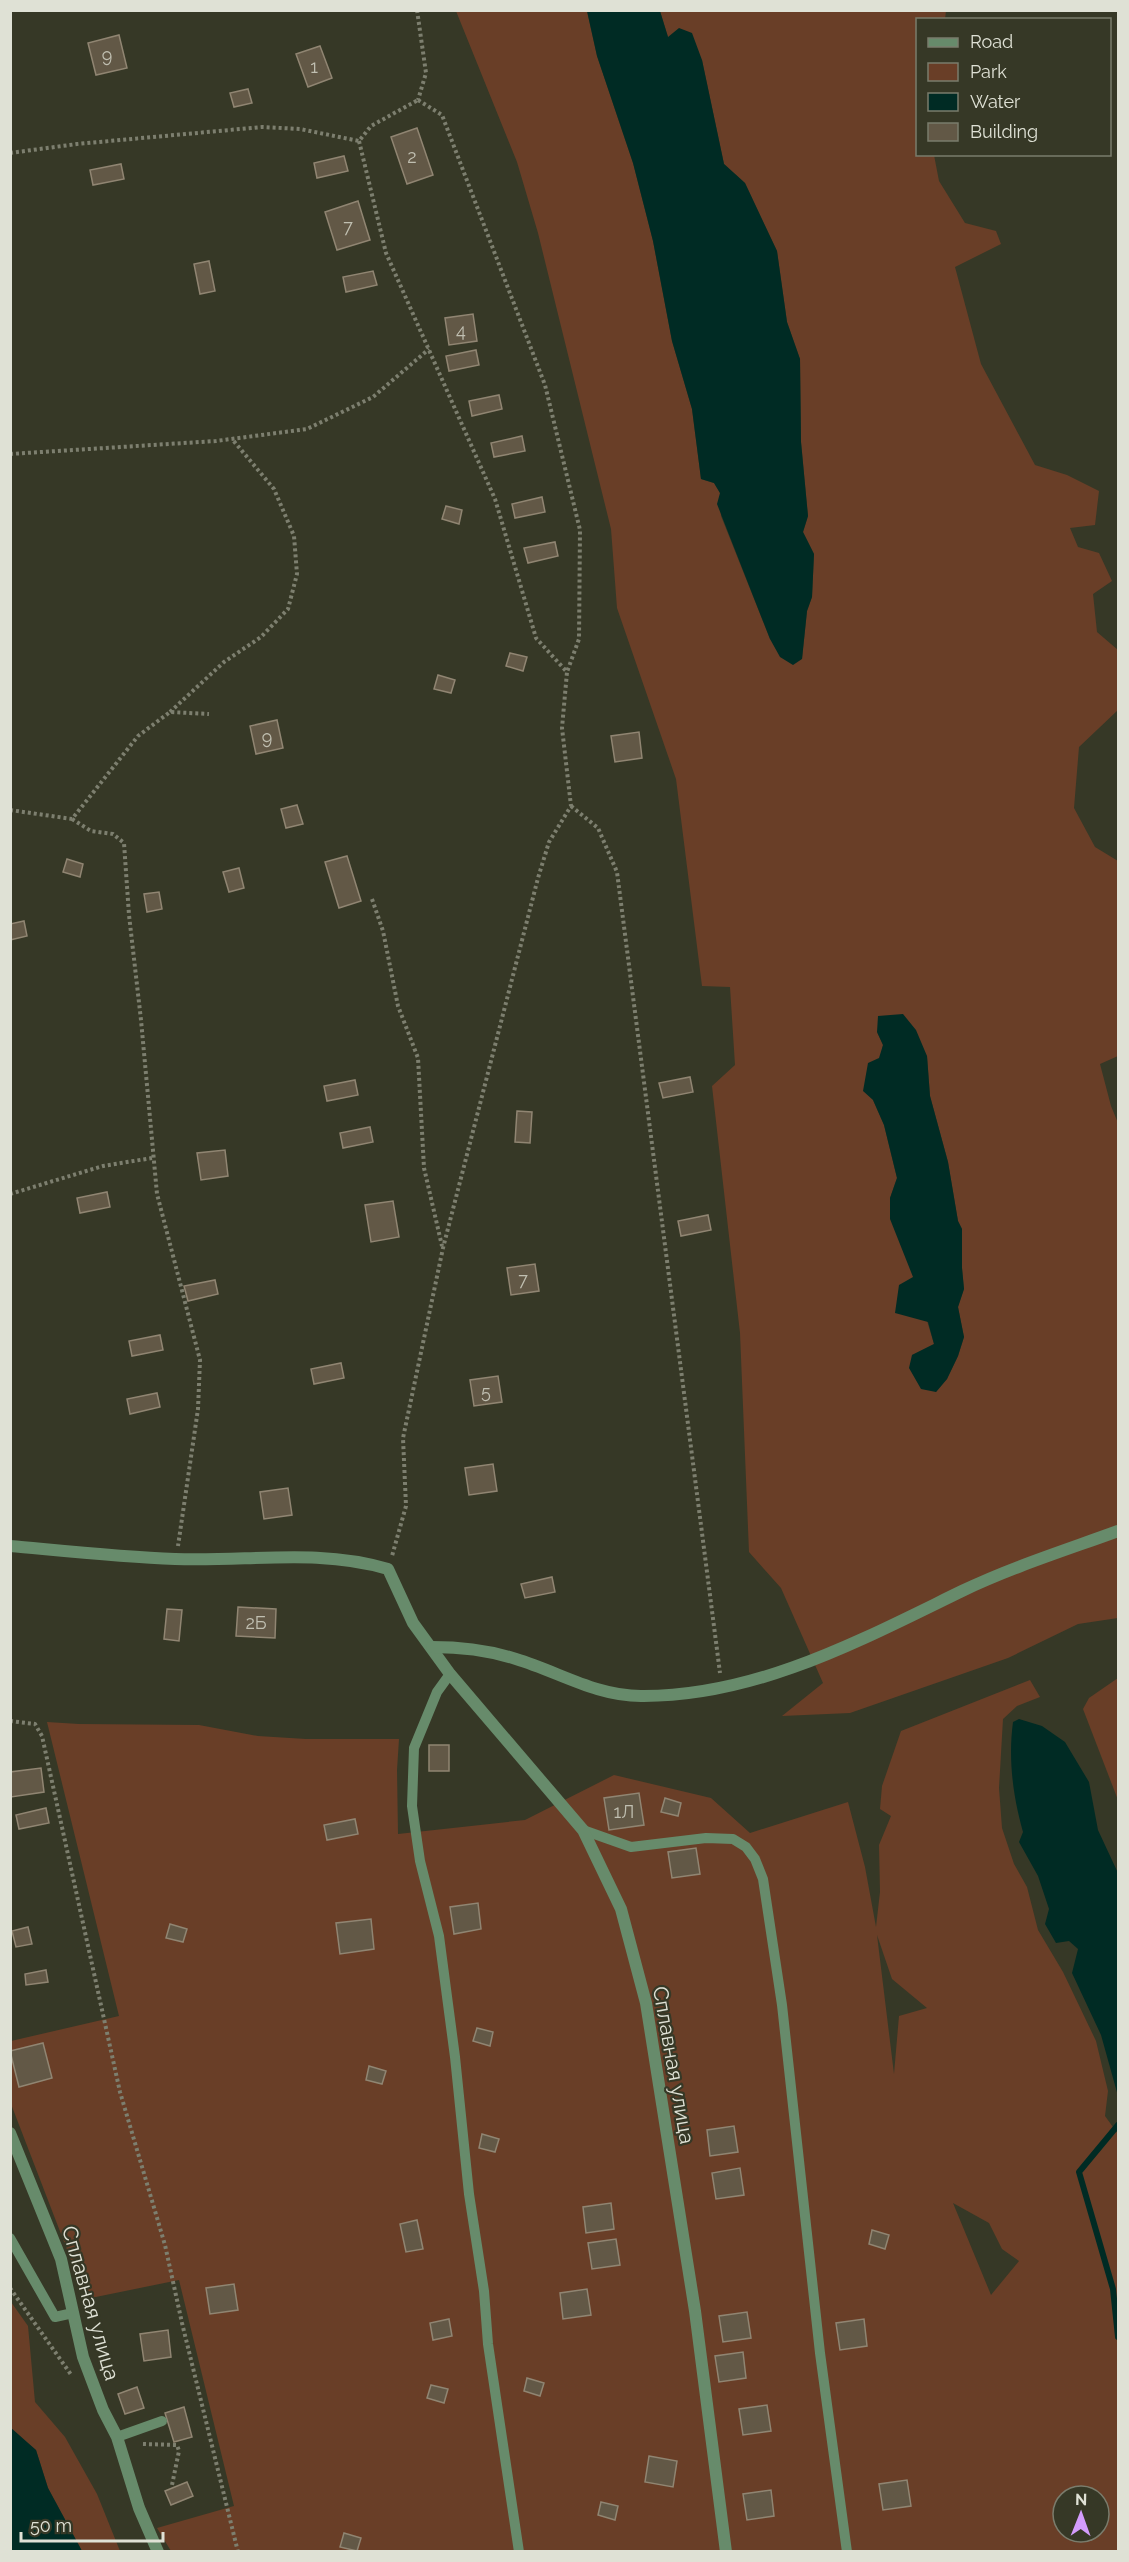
<svg xmlns="http://www.w3.org/2000/svg" width="1129" height="2562" font-family="Raleway,sans-serif">
	<rect width="100%" height="100%" fill="#363826"/>
	<g fill="#693e27" fill-rule="evenodd">
		<path d="M456,11H587L597,56L633,163L653,241L672,341L692,409L701,479L714,483L720,493L721,516L770,639L802,659L807,611L812,597L814,554L803,532L808,516L801,442L800,359L787,322L777,251L745,183L724,164L702,60L668,37L660,11H946L945,19L918,20V154L934,155L939,181L965,223L996,231L1001,244L955,267L981,364L1035,465L1067,475L1099,491L1095,525L1070,528L1078,547L1099,553L1112,581L1093,594L1097,632L1118,650V710L1079,747L1074,808L1095,847L1118,861V1056L1100,1064L1111,1106L1118,1123V1618L1078,1624L1008,1658L850,1713L782,1716L823,1683L781,1588L749,1552L740,1333L712,1086L735,1065L730,987L702,986L676,779L617,608L611,529L538,233L517,162ZM877,1032L927,1056L930,1096L948,1162L958,1221L962,1229V1268L964,1289L958,1307L964,1337L958,1356L947,1379L936,1392L912,1355L934,1344L890,1198L897,1178L884,1125L873,1100L883,1045Z"/>
		<path d="M1118,1678V1800L1083,1709L1089,1698Z"/>
		<path d="M1030,1680L1040,1697L1017,1706L1003,1719L999,1788L1002,1828L1014,1864L1027,1887L1038,1930L1063,1972L1096,2041L1108,2091L1105,2116L1118,2134V2551H171L157,2528L234,2506L179,2280L86,2299L11,2104V2041L119,2016L47,1722L79,1724L199,1725L258,1736L306,1739H399L397,1770L398,1834L525,1820L614,1775L711,1798L750,1833L848,1802L865,1867L876,1927L880,1892L879,1845L891,1816L880,1809L882,1786L901,1731ZM877,1935L892,1979L927,2008L899,2016L894,2074ZM953,2203L989,2223L1002,2249L1019,2261L991,2295ZM1063,2496H1099V2532H1063Z"/>
		<path d="M11,2302L28,2326L35,2402L65,2437L97,2494L120,2551H82L48,2488L36,2450L11,2430Z"/>
	</g>
	<g fill="#002b24">
		<path d="M587,11H660L668,37L679,28L692,33L702,60L724,164L745,183L777,251L787,322L800,359L801,442L808,516L803,532L814,554L812,597L807,611L802,659L793,665L780,657L770,639L717,504L720,493L714,483L701,479L692,409L672,341L653,241L633,163L597,56Z"/>
		<path d="M903,1014L916,1030L927,1056L930,1096L948,1162L958,1221L962,1229V1268L964,1289L958,1307L964,1337L958,1356L947,1379L936,1392L921,1389L909,1368L912,1355L934,1344L928,1322L895,1313L899,1285L913,1277L890,1219V1198L897,1178L884,1125L873,1100L863,1091L868,1063L879,1058L883,1045L877,1032L878,1016Z"/>
		<path d="M1019,1719L1042,1726L1065,1742L1089,1782L1098,1830L1118,1873V2096L1101,2035L1072,1973L1078,1949L1069,1941L1056,1943L1045,1924L1049,1909L1038,1876L1019,1842L1023,1832C1013,1797 1008,1759 1013,1722Z"/>
		<path d="M10,2427L36,2450L48,2488L82,2551H11Z"/>
	</g>
	<g fill="none" stroke-linecap="round" stroke-linejoin="round">
		<path stroke="#002b24" stroke-width="6" d="M1118,2125L1079,2172L1113,2289L1118,2337"/>
	</g>
	<g fill="#625846" stroke="#908572" stroke-width="1.5">
		<path d="M119,35L127,68L96,75L88,43Z"/>
		<path d="M320,46L332,78L308,87L296,54Z"/>
		<path d="M248,89L252,103L234,107L230,93Z"/>
		<path d="M417,128L433,175L407,184L391,137Z"/>
		<path d="M344,156L348,171L317,178L314,163Z"/>
		<path d="M121,164L124,179L93,185L90,170Z"/>
		<path d="M358,201L370,240L337,250L325,212Z"/>
		<path d="M209,261L215,291L200,294L194,264Z"/>
		<path d="M373,271L377,285L346,292L343,277Z"/>
		<path d="M473,314L477,341L449,345L445,318Z"/>
		<path d="M476,350L479,365L449,371L446,356Z"/>
		<path d="M499,395L502,409L472,416L469,401Z"/>
		<path d="M522,436L525,451L494,457L491,443Z"/>
		<path d="M542,497L545,512L515,518L512,504Z"/>
		<path d="M446,506L462,510L459,524L442,519Z"/>
		<path d="M555,542L558,556L528,563L524,548Z"/>
		<path d="M510,653L527,657L523,671L506,666Z"/>
		<path d="M438,675L455,680L451,693L434,689Z"/>
		<path d="M277,720L283,748L256,754L250,726Z"/>
		<path d="M639,732L642,758L615,762L611,736Z"/>
		<path d="M297,805L303,824L286,828L281,809Z"/>
		<path d="M347,856L361,901L339,908L325,862Z"/>
		<path d="M67,859L83,864L80,877L63,872Z"/>
		<path d="M239,868L244,888L229,892L223,872Z"/>
		<path d="M159,892L162,909L147,912L144,894Z"/>
		<path d="M24,921L27,936L10,940V924Z"/>
		<path d="M690,1077L693,1092L663,1098L659,1083Z"/>
		<path d="M355,1080L358,1095L327,1101L324,1086Z"/>
		<path d="M517,1111L532,1112L530,1143L515,1142Z"/>
		<path d="M370,1127L373,1142L343,1148L340,1133Z"/>
		<path d="M225,1150L228,1176L201,1180L197,1153Z"/>
		<path d="M107,1192L110,1207L80,1213L77,1198Z"/>
		<path d="M393,1201L399,1237L371,1242L365,1205Z"/>
		<path d="M708,1215L711,1230L681,1236L678,1221Z"/>
		<path d="M535,1264L539,1291L511,1295L507,1268Z"/>
		<path d="M215,1280L218,1294L188,1301L184,1286Z"/>
		<path d="M160,1335L163,1350L132,1356L129,1341Z"/>
		<path d="M341,1363L344,1378L314,1384L311,1369Z"/>
		<path d="M498,1376L502,1402L474,1406L470,1380Z"/>
		<path d="M157,1393L160,1407L130,1414L127,1399Z"/>
		<path d="M493,1464L497,1491L469,1495L465,1468Z"/>
		<path d="M288,1488L292,1515L264,1519L260,1492Z"/>
		<path d="M552,1577L555,1592L525,1598L521,1584Z"/>
		<path d="M238,1607L276,1609L275,1638L236,1636Z"/>
		<path d="M167,1609L182,1610L179,1641L164,1639Z"/>
		<rect x="429" y="1745" width="20" height="26"/>
		<path d="M41,1768L44,1792L11,1797L10,1772Z"/>
		<path d="M639,1793L644,1825L609,1830L604,1798Z"/>
		<path d="M665,1798L681,1803L678,1816L661,1812Z"/>
		<path d="M46,1808L49,1823L19,1829L16,1815Z"/>
		<path d="M355,1819L358,1834L327,1840L324,1825Z"/>
		<path d="M696,1848L700,1874L672,1878L668,1852Z"/>
		<path d="M478,1903L481,1929L454,1934L450,1907Z"/>
		<path d="M371,1919L374,1949L340,1954L336,1923Z"/>
		<path d="M170,1924L187,1929L183,1942L166,1938Z"/>
		<path d="M28,1927L32,1944L16,1947L12,1931Z"/>
		<path d="M46,1970L48,1982L26,1985L25,1974Z"/>
		<path d="M477,2028L493,2032L490,2046L473,2041Z"/>
		<path d="M43,2043L52,2078L19,2087L10,2051Z"/>
		<path d="M369,2066L386,2071L382,2084L366,2080Z"/>
		<path d="M734,2126L738,2152L710,2156L707,2130Z"/>
		<path d="M482,2134L499,2139L495,2152L479,2148Z"/>
		<path d="M740,2168L744,2195L716,2199L712,2173Z"/>
		<path d="M611,2203L614,2229L586,2233L583,2207Z"/>
		<path d="M417,2220L423,2249L406,2252L400,2224Z"/>
		<path d="M872,2230L889,2235L885,2249L869,2244Z"/>
		<path d="M616,2239L620,2265L592,2269L588,2243Z"/>
		<path d="M234,2284L238,2310L210,2314L206,2288Z"/>
		<path d="M587,2289L591,2315L563,2319L560,2293Z"/>
		<path d="M747,2312L751,2338L723,2342L719,2316Z"/>
		<path d="M449,2319L452,2336L433,2340L430,2323Z"/>
		<path d="M864,2319L867,2346L840,2350L836,2323Z"/>
		<path d="M168,2330L171,2357L144,2361L140,2334Z"/>
		<path d="M743,2352L746,2378L719,2382L715,2356Z"/>
		<path d="M527,2378L544,2383L540,2396L524,2391Z"/>
		<path d="M431,2385L448,2389L444,2403L427,2398Z"/>
		<path d="M137,2387L144,2408L125,2414L118,2394Z"/>
		<path d="M767,2405L771,2431L743,2435L739,2409Z"/>
		<path d="M184,2407L192,2437L174,2442L165,2413Z"/>
		<path d="M649,2456L677,2461L673,2487L645,2482Z"/>
		<path d="M907,2480L911,2506L883,2510L879,2484Z"/>
		<path d="M187,2482L193,2496L171,2505L165,2491Z"/>
		<path d="M771,2490L774,2516L747,2520L743,2494Z"/>
		<path d="M601,2502L618,2506L615,2520L598,2515Z"/>
		<path d="M344,2533L361,2538L357,2551L340,2547Z"/>
	</g>
	<g fill="none" stroke-linecap="round" stroke-linejoin="round">
		<g stroke="#7d7f6f" stroke-width="4" stroke-dasharray="3 3" stroke-linecap="butt">
			<path d="M417,10L426,73L418,100"/>
			<path d="M418,100L442,115L545,385L580,530L579,639L567,672"/>
			<path d="M359,141L386,253L495,499L536,638L567,672L562,728L571,806L549,842L538,878L443,1248L403,1438L406,1506L392,1556"/>
			<path d="M10,153L77,144L262,127L300,129L359,141L371,126L418,100"/>
			<path d="M10,454L216,441L307,429L373,397L429,349"/>
			<path d="M170,712L224,662L261,637L288,609L297,574L294,536L274,489L232,439"/>
			<path d="M571,806L598,828L617,872L720,1673"/>
			<path d="M10,810L72,819L138,736L170,712L209,714"/>
			<path d="M72,819L91,831L113,834L124,843L129,915L141,1020L157,1194L200,1360L198,1409L178,1546"/>
			<path d="M372,899L383,931L398,1006L418,1058L424,1168L442,1246"/>
			<path d="M10,1194L103,1166L152,1158"/>
			<path d="M10,1721L35,1724L42,1736L120,2092L165,2245L182,2323L238,2552"/>
			<path d="M10,2288L72,2376"/>
			<path d="M143,2444L177,2445L179,2451L172,2485"/>
		</g>
		<g stroke="#678b6b" stroke-width="10">
			<path d="M450,1674L437,1692L414,1748L412,1806L420,1861L439,1936L455,2057L469,2194L484,2291L488,2344L519,2552"/>
			<path d="M583,1830L631,1847L706,1838L733,1839L746,1847L755,1859L763,1879L782,2005L820,2353L847,2552"/>
			<path d="M10,2238L55,2317L73,2313"/>
			<path d="M117,2437L162,2421"/>
		</g>
		<g stroke="#678b6b" stroke-width="12">
			<path d="M10,1546C65,1551 120,1557 175,1559C246,1562 318,1548 388,1569L413,1623L450,1674L583,1830L621,1909L646,2003L695,2311L726,2552"/>
			<path d="M432,1647C461,1647 488,1650 516,1659C559,1672 596,1696 641,1696C756,1697 861,1640 962,1591C1012,1567 1066,1550 1118,1531"/>
			<path d="M10,2133L61,2259L83,2357L103,2410L117,2437L139,2508L158,2552"/>
		</g>
	</g>
	<g text-anchor="middle" dominant-baseline="central" stroke-width="4.5" stroke-linejoin="round" paint-order="stroke">
		<g font-size="18" fill="#c0bfb1">
			<text x="107" y="55">9</text>
			<text x="314" y="66">1</text>
			<text x="412" y="156">2</text>
			<text x="348" y="226">7</text>
			<text x="461" y="330">4</text>
			<text x="267" y="737">9</text>
			<text x="523" y="1279">7</text>
			<text x="486" y="1391">5</text>
			<text x="256" y="1622">2Б</text>
			<text x="624" y="1811">1Л</text>
		</g>
		<g font-size="21" fill="#dfe1d5" stroke="#363826">
			<text transform="translate(674 2065) rotate(80)">Сплавная улица</text>
			<text transform="translate(91 2303) rotate(74)">Сплавная улица</text>
		</g>
	</g>
	<rect width="1129" height="2562" fill="none" stroke="#dfe1d5" stroke-width="24"/>
	<rect x="916" y="18" width="195" height="138" fill="#363826" stroke="#7a7c6c" stroke-width="1.5"/>
	<rect x="928" y="38" width="30" height="9" fill="#678b6b" stroke="#7a7c6c" stroke-width="1.5"/>
	<text x="970" y="48" font-size="18" fill="#dfe1d5">Road</text>
	<rect x="928" y="63" width="30" height="18" fill="#693e27" stroke="#7a7c6c" stroke-width="1.5"/>
	<text x="970" y="78" font-size="18" fill="#dfe1d5">Park</text>
	<rect x="928" y="93" width="30" height="18" fill="#002b24" stroke="#7a7c6c" stroke-width="1.5"/>
	<text x="970" y="108" font-size="18" fill="#dfe1d5">Water</text>
	<rect x="928" y="123" width="30" height="18" fill="#625846" stroke="#7a7c6c" stroke-width="1.5"/>
	<text x="970" y="138" font-size="18" fill="#dfe1d5">Building</text>
	<g transform="translate(1081 2514) rotate(1)"><circle r="28" fill="#363826" stroke="#7a7c6c" stroke-width="1.5"/>
	<path d="M0-4.5L10 22L0 15L-10 22Z" fill="#d39cfc"/>
	<text y="-9" font-size="16" font-weight="bold" text-anchor="middle" fill="#dfe1d5">N</text>
	</g>
	<path d="M21 2532v9h142v-9" fill="none" stroke="#dfe1d5" stroke-width="3"/>
	<text x="30" y="2532" font-size="18" fill="#dfe1d5" stroke="#363826" stroke-width="4.5" paint-order="stroke">50 m</text>
</svg>
